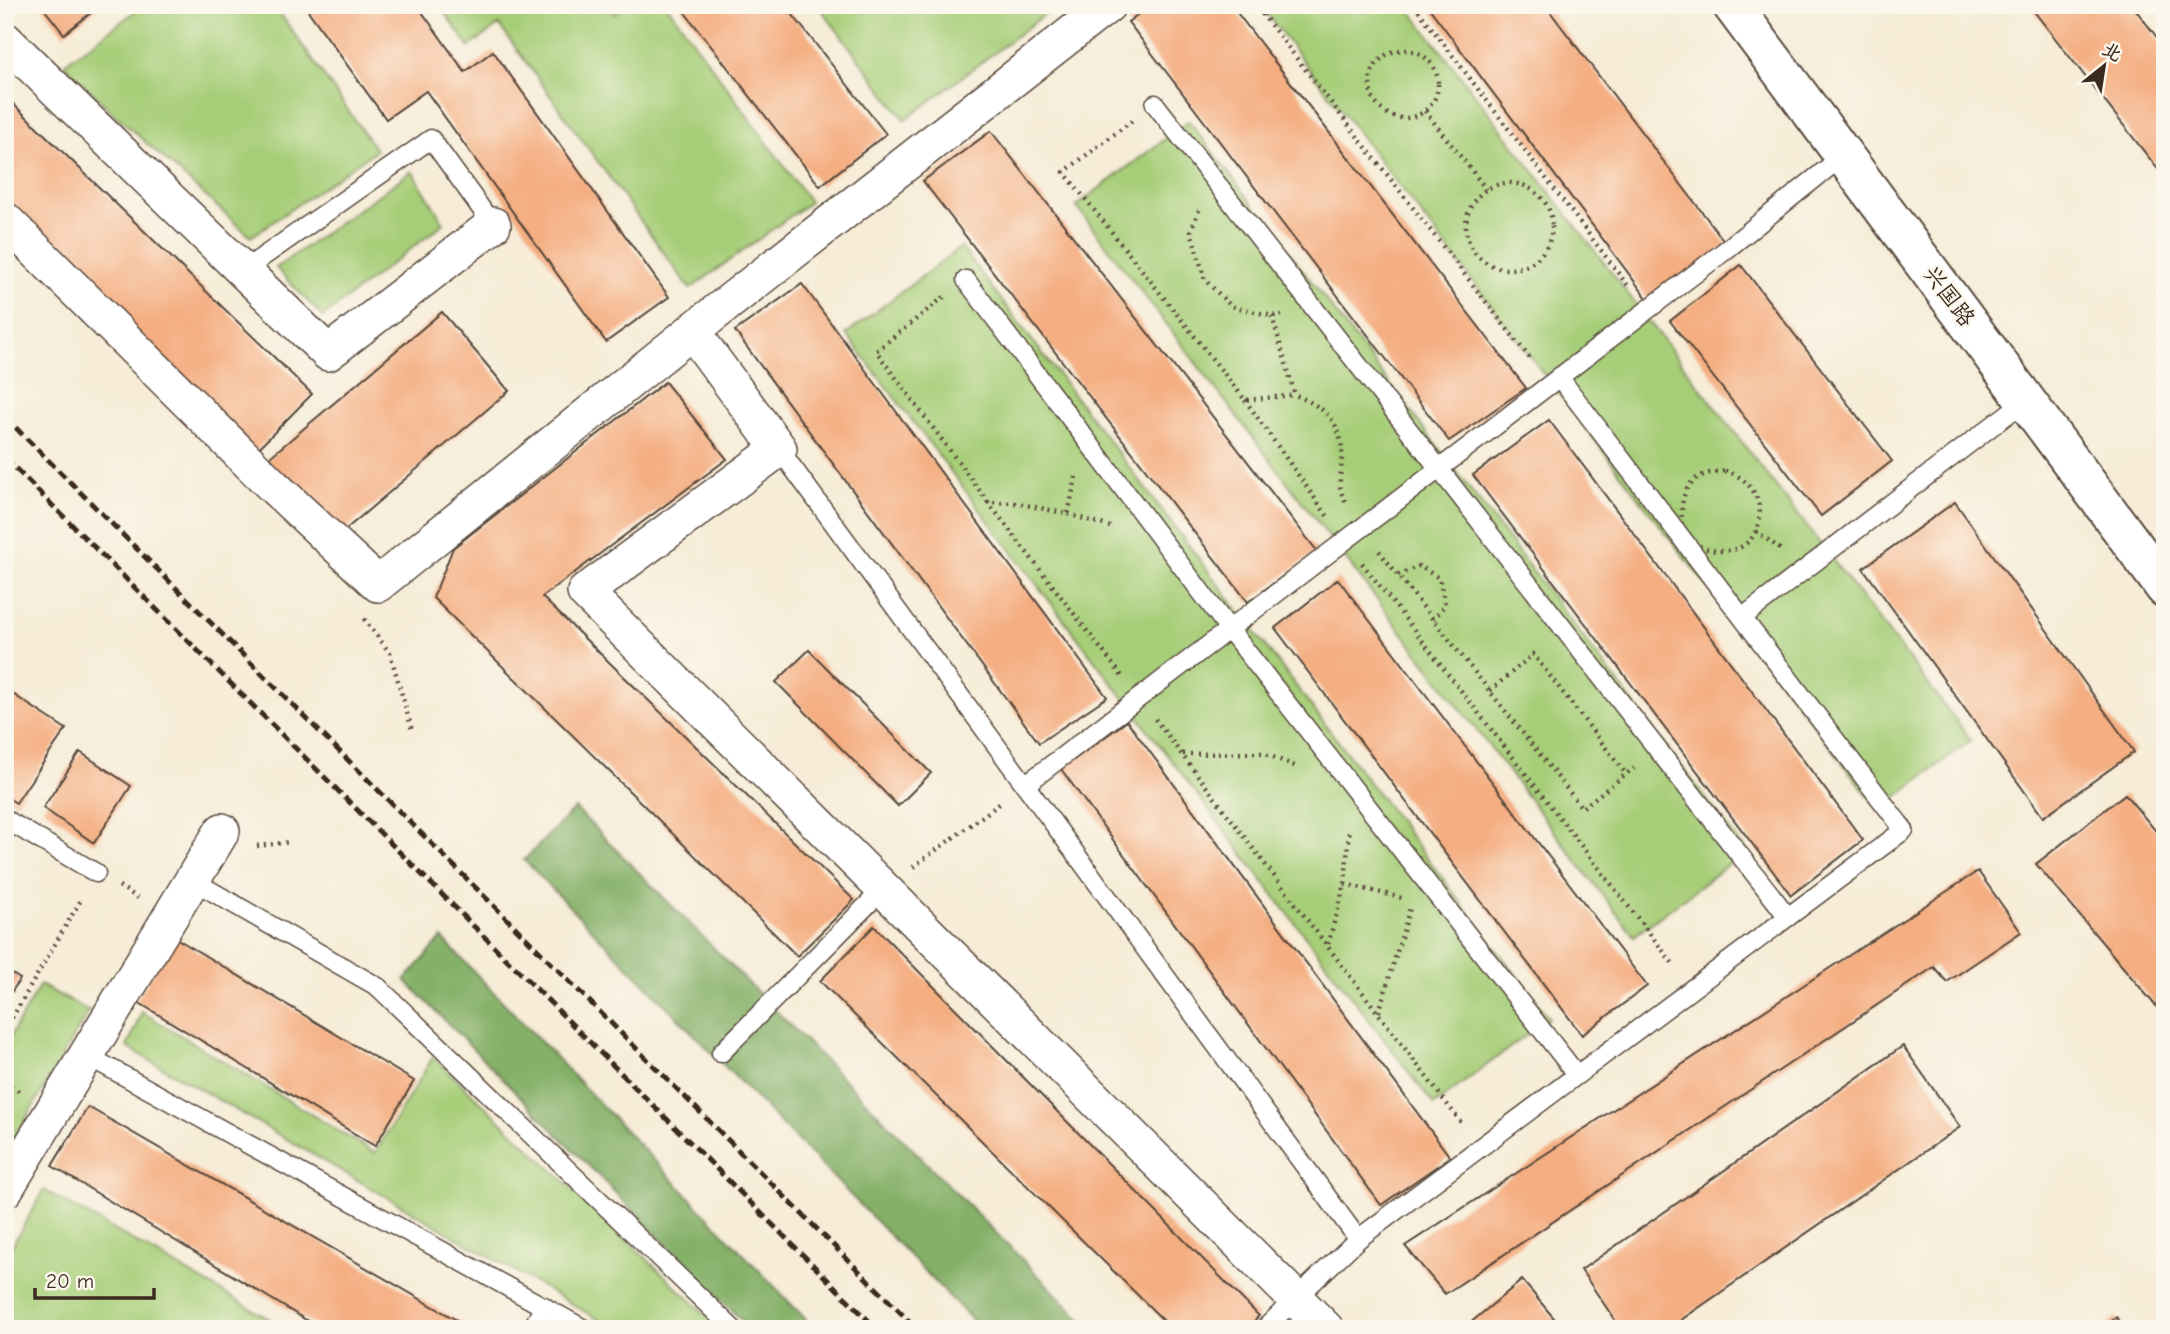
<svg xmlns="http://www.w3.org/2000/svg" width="2170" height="1334" font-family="'Comic Neue','LXGW WenKai TC',sans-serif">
	<rect width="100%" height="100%" fill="#fbf7ec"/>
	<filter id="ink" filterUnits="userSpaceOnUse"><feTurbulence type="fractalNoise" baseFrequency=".0143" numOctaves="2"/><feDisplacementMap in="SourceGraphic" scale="14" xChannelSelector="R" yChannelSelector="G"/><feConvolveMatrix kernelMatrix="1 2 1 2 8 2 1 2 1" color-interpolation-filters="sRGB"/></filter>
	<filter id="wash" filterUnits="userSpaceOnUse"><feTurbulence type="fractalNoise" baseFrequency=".00686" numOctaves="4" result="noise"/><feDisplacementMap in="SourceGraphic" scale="28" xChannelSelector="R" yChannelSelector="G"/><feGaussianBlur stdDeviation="1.57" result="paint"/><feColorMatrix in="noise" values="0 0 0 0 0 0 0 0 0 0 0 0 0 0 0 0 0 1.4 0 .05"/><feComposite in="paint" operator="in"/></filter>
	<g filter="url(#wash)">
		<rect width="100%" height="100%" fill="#f6ecd7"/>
		<g fill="#a6cd77" stroke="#707c4a" stroke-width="2">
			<path d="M144,5H274L376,150L251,237L114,114L64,64Z"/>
			<path d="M439,5H607L614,14L626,5H667L810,202L690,289L499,25L469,47Z"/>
			<path d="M818,5H1057L905,120Z"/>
			<path d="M1278,5H1406L1971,740L1879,810L1267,14Z"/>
			<path d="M1189,121L1746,851L1634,936L1076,206Z"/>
			<path d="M412,171L444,223L323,317L276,268Z"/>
			<path d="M961,247L1549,1018L1434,1105L846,334Z"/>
			<path d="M40,985L89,1011L5,1154V1045Z"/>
			<path d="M142,1012L375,1153L433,1057L721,1329H615L127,1047Z"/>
			<path d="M44,1190L287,1329H18L5,1322V1258Z"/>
		</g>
		<g fill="#84b068" stroke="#606d43" stroke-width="2">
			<path d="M575,808L1091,1329H981L524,860Z"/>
			<path d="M442,938L815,1329H750L405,980Z"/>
		</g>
		<g id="blocks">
			<g fill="#f4ae81">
				<path d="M41,5H101L64,34Z"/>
				<path d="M304,5H417L465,72L493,51L669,297L606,342L426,91L386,119Z"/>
				<path d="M679,5H785L886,134L820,186Z"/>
				<path d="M1150,5H1231L1526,388L1449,441L1128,22Z"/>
				<path d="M1427,5H1545L1727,245L1650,302Z"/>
				<path d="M2029,5H2132L2165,48V178Z"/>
				<path d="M5,96L312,394L252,455L5,215Z"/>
				<path d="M991,131L1317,551L1248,602L923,181Z"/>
				<path d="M1741,265L1892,461L1821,516L1670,321Z"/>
				<path d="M802,284L1107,697L1039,743L735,331Z"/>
				<path d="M442,312L509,391L332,541L264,462Z"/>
				<path d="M665,382L727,459L542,597L854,900L797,956L433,598L453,548Z"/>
				<path d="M1549,420L1863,840L1791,895L1473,475Z"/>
				<path d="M1955,502L2134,752L2043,817L1863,568Z"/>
				<path d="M1338,579L1647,986L1582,1035L1275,628Z"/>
				<path d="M809,650L931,773L898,806L776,682Z"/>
				<path d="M5,689L66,729L16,803L5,796Z"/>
				<path d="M1127,721L1450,1157L1381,1205L1061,769Z"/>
				<path d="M80,752L131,786L94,843L43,808Z"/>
				<path d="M2125,794L2165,842V1017L2036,864Z"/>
				<path d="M1978,871L2021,932L1947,982L1934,967L1445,1294L1405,1246Z"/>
				<path d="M874,926L1259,1316L1246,1329H1172L820,981Z"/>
				<path d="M174,937L414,1081L375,1146L136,1001Z"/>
				<path d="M5,969L20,979L5,1002Z"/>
				<path d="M1903,1046L1960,1127L1668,1329H1621L1581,1270Z"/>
				<path d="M88,1107L472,1329H321L52,1166Z"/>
				<path d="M1522,1280L1563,1329H1463Z"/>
				<path d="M2116,1317L2126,1329H2103Z"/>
			</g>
		</g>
	</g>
	<g filter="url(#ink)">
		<use href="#blocks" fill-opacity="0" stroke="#57473a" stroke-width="2"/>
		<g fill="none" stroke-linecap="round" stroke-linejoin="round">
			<defs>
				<g id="service">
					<path d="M1155,104L1788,917"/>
					<path d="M244,270L431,139L493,225"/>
					<path d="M966,280L1229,629L1577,1075"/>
					<path d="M779,449L1358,1239L1264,1329"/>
					<path d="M1743,617L2026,400"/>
					<path d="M1025,785L1722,253L1844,155"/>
					<path d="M5,819L96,873"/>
					<path d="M192,880L378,987L733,1329"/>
					<path d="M721,1053L883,889"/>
					<path d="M86,1055L584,1329"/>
					<path d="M1358,1239L1904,830L1559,377"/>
					<path d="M5,1328L7,1329"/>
					<path d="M532,1329L544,1306"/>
				</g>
				<g id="minor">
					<path d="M5,40L328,353L493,225"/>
					<path d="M5,220L273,486L378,584L692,331L1108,5"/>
					<path d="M692,331L779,449L585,592L1326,1329"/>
					<path d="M5,1190L222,831"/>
				</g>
				<path id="secondary" d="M1732,5L2165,588"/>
			</defs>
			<use href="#service" stroke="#57473a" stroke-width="21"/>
			<use href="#minor" stroke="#57473a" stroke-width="38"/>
			<use href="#secondary" stroke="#57473a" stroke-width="42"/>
			<g stroke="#57473a" stroke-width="4.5" stroke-dasharray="2 5" stroke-linecap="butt">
				<path d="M1275,5L1263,15L1532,361"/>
				<path d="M1414,5L1629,287"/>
				<circle cx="1404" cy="84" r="34"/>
				<path d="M1425,111L1486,189"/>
				<path d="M1132,121L1064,172L1245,400L1295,395"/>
				<circle cx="1509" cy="226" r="43"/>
				<path d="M1199,210L1191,231L1205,280L1231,306L1272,316L1282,315"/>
				<path d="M944,297L876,351L988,502L1017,503L1068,514L1076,477"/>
				<path d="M1272,316L1295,395C1324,407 1342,421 1342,455C1342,476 1335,484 1346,503"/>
				<path d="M1245,400L1328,517"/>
				<path d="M1725,471C1774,484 1770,553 1720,551C1707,551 1695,544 1683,539C1680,503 1678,473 1725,471Z"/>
				<path d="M988,502L1122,676"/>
				<path d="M1068,514L1114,528"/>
				<path d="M1756,531L1783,551"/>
				<path d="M1379,551L1582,808L1634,768"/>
				<path d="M1362,563L1674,965"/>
				<path d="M1398,575L1419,566L1439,578L1445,604L1434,620"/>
				<path d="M364,619L390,653L412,730"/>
				<path d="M1490,691L1533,654L1626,774"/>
				<path d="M1155,719L1463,1125"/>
				<path d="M1183,754L1263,753L1297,767"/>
				<path d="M257,846L291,842"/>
				<path d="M913,867L1002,802"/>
				<path d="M1345,884L1402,898"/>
				<path d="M119,886L138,898"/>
				<path d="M1328,944L1345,884L1349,831"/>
				<path d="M1379,1012L1410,908"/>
				<path d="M5,1030L82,898"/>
				<path d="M5,1083L22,1093"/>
			</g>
			<use href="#service" stroke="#fff" stroke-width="18"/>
			<use href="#minor" stroke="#fff" stroke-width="35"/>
			<use href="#secondary" stroke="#fff" stroke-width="38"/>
			<g stroke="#3b2a1e" stroke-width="5" stroke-dasharray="10 5" stroke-linecap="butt">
				<path d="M5,417L917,1329"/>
				<path d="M5,458L877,1329"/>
			</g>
		</g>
	</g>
	<g text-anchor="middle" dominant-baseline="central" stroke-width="5" stroke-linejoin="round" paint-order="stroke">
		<g font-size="23" fill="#3b2a1e" stroke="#fbf7ec">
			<text transform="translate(1949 296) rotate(53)">兴国路</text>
		</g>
	</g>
	<rect width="2170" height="1334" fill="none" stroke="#fbf7ec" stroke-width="28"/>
	<g transform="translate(2104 66) rotate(30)" stroke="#fbf7ec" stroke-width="5" paint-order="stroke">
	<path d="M0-5L12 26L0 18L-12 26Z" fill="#3b2a1e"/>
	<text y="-10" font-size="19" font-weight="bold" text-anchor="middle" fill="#3b2a1e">北</text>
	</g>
	<path d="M35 1288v10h119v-10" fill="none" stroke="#3b2a1e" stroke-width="3.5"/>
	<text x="46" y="1288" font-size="21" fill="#3b2a1e" stroke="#fbf7ec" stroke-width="5" paint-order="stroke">20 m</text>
</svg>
